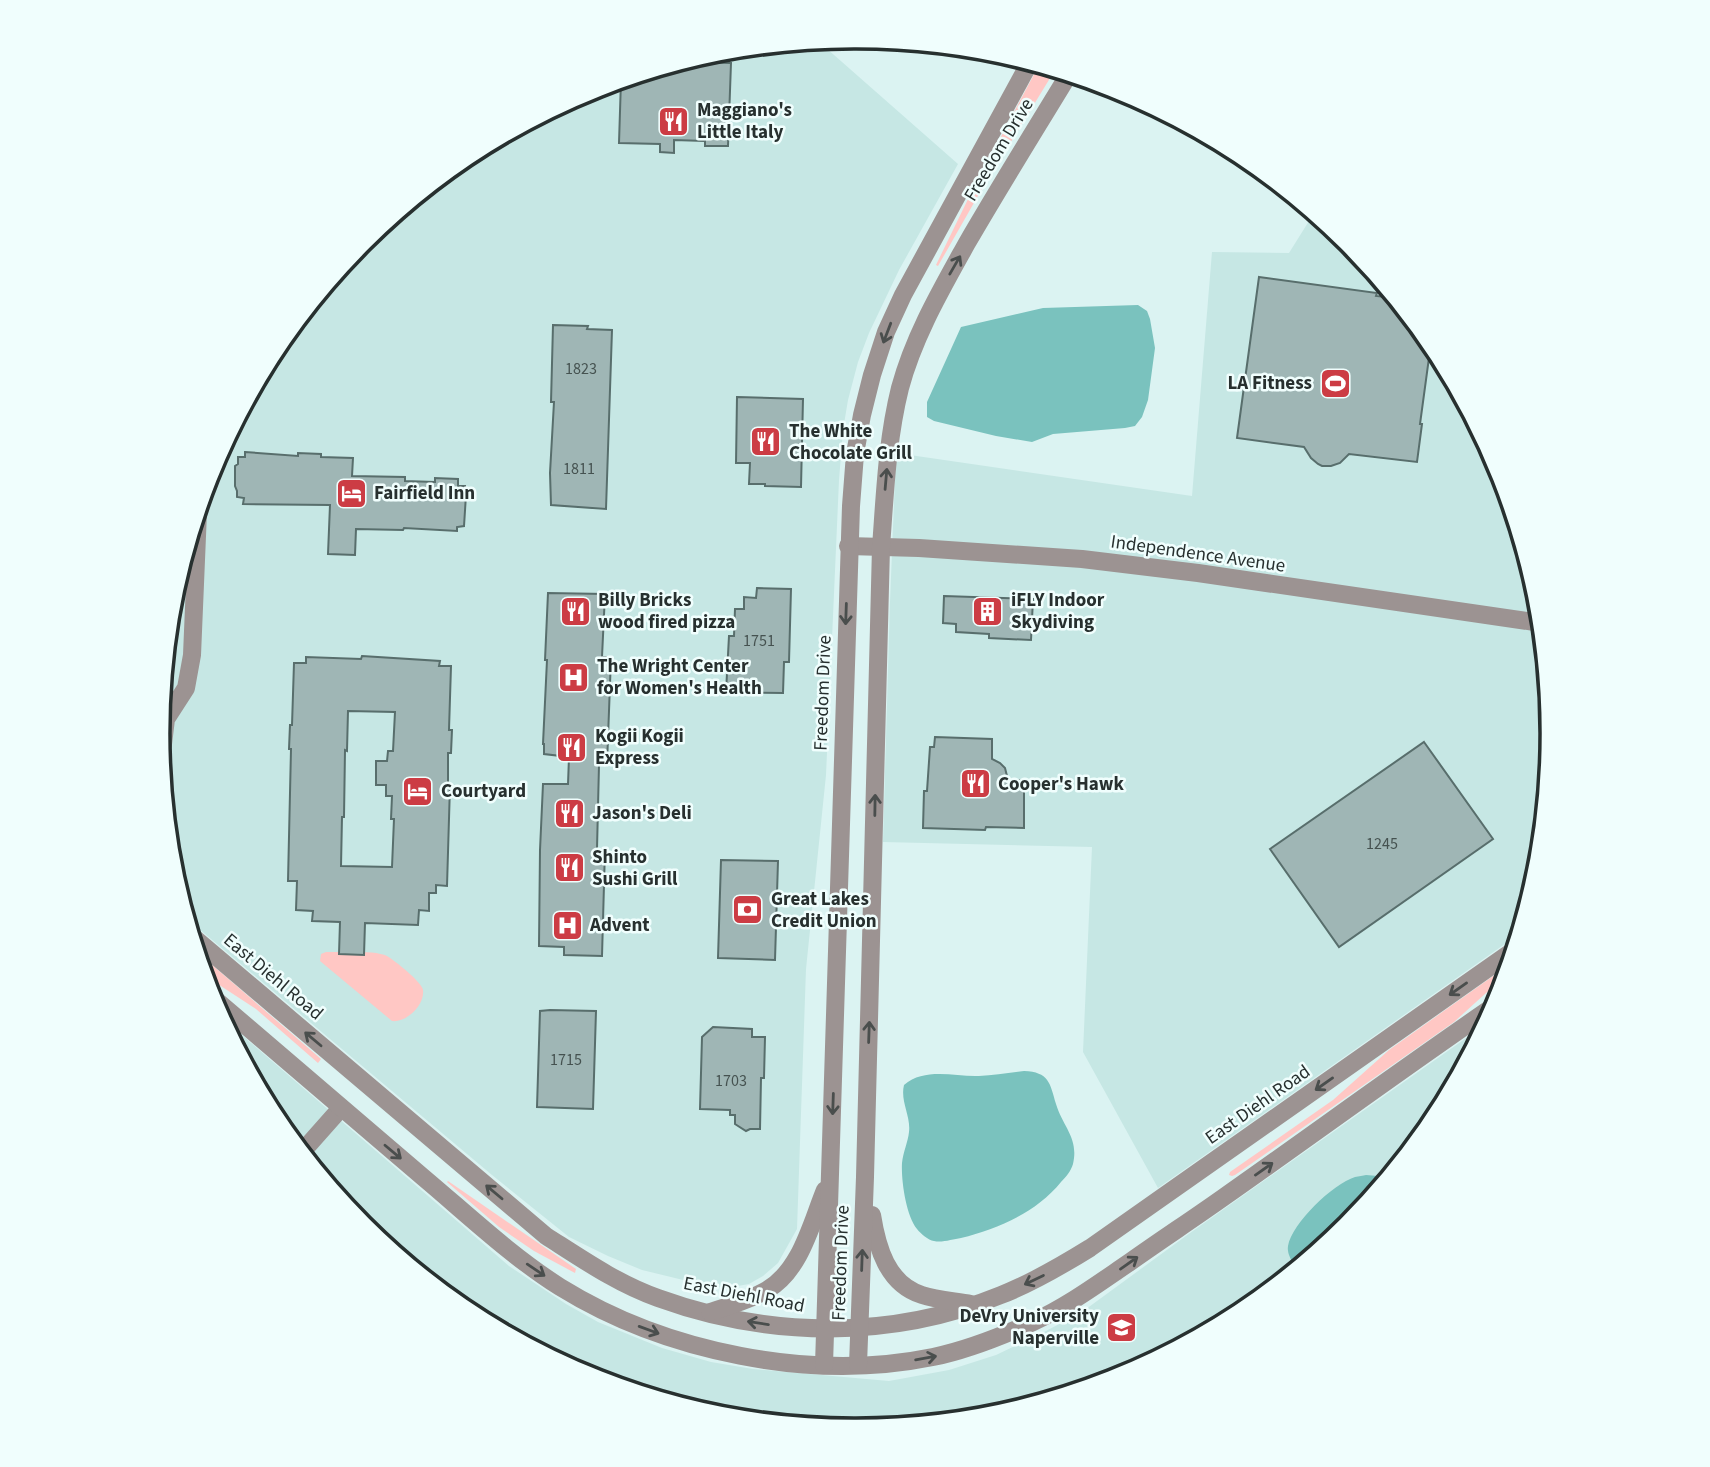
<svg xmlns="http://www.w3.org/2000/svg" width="1710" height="1467" font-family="'Source Sans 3',sans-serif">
	<rect width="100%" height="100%" fill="#dbf3f2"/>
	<g fill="#c6e7e4">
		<path d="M817,40L958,164L899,270L869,333L858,362L848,400L843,430L839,480L826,775L806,969L797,1229L778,1263L763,1276L749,1284L732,1287H712L642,1270L608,1256L569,1237L492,1175L186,918L172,869L158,733L172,597L211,466L276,346L363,241L468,154L589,90L719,50Z"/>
		<path d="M1314,213L1348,241L1435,347L1499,467L1538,598L1552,734L1538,870L1519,934L1158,1188L1083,1052L1092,847L883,842L890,602L896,453L1192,496L1212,252L1289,253Z"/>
		<path d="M221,1017L509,1266L566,1304L598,1322L662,1348L711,1362L753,1369L889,1381L949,1370L996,1355L1044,1332L1082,1312L1190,1233L1486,1024L1434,1121L1347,1226L1242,1313L1121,1377L991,1417L855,1430L719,1417L588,1377L468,1313L362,1226L275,1120Z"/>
	</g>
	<g fill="#ffc7c4">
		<path d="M1039,65L1055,70L979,194L938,266L936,265L970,195Z"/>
		<path d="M326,952C340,952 376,950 387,956C394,960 422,982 423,990C425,1005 406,1023 392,1021L320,961L321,954Z"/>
		<path d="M198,955L211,964L321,1059L318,1063L256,1009L204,975Z"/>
		<path d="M1510,964L1507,974L1454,1022L1235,1175L1232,1176L1229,1175L1230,1172L1333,1100L1389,1050Z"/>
		<path d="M448,1181L576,1269L575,1273L534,1251L499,1227L447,1182Z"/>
	</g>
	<g fill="#7ac2be">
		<path d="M1138,305L1147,311L1150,319L1155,348L1148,400L1142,417L1135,426L1125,428L1053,434L1032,442L996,436L934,421L927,417V402L961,327L1043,308Z"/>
		<path d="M1024,1071C1049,1072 1050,1083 1056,1104C1063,1127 1079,1138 1073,1164C1071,1171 1066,1177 1061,1182C1037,1212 998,1229 961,1238C953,1239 942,1243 934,1241C928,1240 921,1234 917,1229C906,1216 901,1180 902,1163C903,1152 908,1142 909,1132C911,1116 900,1101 904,1085C925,1067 955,1077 979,1076C994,1075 1009,1073 1024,1071Z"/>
		<path d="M1366,1175L1378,1176L1386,1179L1347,1226L1300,1265L1292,1262C1290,1257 1287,1252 1288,1246C1292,1223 1333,1184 1355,1177C1359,1176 1363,1176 1366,1175Z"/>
	</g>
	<g fill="#9fb6b5" stroke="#586e6c" stroke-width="2" fill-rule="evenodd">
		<path d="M680,62L731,63L728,146H705V141L674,140V153L660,152V144L619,143L621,80Z"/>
		<path d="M1259,277L1377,293L1376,296L1395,298L1431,343L1420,424H1422L1417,462L1349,454L1340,463L1331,466H1322L1318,464L1311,458L1304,447L1237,438Z"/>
		<path d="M553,325L588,326L587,329L612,330L606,509L551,505L550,473L554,402H551Z"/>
		<path d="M737,397L803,399L801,487L765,486V484H749L750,463H736Z"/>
		<path d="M245,452L298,456V453L321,454V457L353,458L352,476L405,477V481L435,482V478L458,479V486H465V495H466L464,526L457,527V531L404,528L403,530L356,529L355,555L328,554L330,505L243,504L244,498L237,497V491L235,486V466L238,464V457H245Z"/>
		<path d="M757,588L791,589L789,662H784L783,693L726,692L729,636H734L735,609H744V597L756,598Z"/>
		<path d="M548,593L605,594L602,657H611L607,765H599L597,849H605L602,956L564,955V947L539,946L540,850L543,784H568L569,757L544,754V744H543L547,660H545Z"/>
		<path d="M944,596L1033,599L1031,640L989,638V634L956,632V624L943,623Z"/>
		<path d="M362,656L440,661L439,666H451L449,730H452L451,753H448V785H450L447,886L436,885V893H429V911L419,910L418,925L365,923L364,955L339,954L340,922L312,921L313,911L296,910L297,881H288L291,749H289L290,725H292L294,663H306V657L361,659ZM348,711L395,712L393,751H388L387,761H376V785H386V796H392L391,819H394L392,867L341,866L342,817H344L345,750L347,751Z"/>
		<path d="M935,737L992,739V759L1000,763L1005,768L1008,780H1024V828L986,827L985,830L923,828L924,791H927L930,747H934Z"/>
		<path d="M1424,742L1493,839L1339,947L1270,849Z"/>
		<path d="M721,860L778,861L775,960L718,958Z"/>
		<path d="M550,1010L596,1011L593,1109L537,1107L540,1011Z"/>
		<path d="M713,1027L752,1029V1037H765L764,1078H761L760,1129H750L746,1131L735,1124V1115H730V1110L700,1109L702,1037Z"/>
	</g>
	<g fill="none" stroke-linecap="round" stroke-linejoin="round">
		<g stroke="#9c9392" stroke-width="18">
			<path d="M848,546L919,548L1082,559L1198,573L1541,623"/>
			<path d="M160,748L163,744L166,719L186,688L192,655L198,512"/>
			<path d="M302,1152L341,1108"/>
		</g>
		<g stroke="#9c9392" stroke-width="18">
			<path d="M192,936L546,1236C582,1259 618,1284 658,1298C768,1338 891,1340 1001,1295C1032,1283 1061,1266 1090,1248L1514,950"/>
			<path d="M210,995C281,1056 352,1117 424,1178C468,1215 511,1256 560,1287C665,1352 811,1382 933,1357C967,1350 1002,1336 1033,1322C1068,1306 1099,1283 1130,1262C1161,1240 1193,1219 1224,1197C1315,1133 1405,1067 1497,1004"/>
			<path d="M872,1215C877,1247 887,1284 922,1295C937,1300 955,1301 971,1304"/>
			<path d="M710,1312C729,1306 750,1300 767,1290C801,1270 811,1224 825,1190"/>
			<path d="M824,1365L851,506L855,454L862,415L872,375L886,332L903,295L1030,62"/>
			<path d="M858,1365L865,1177L881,547C885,494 887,440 900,388C914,336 941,290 967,243C1000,186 1035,130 1069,74"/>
		</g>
	</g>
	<defs><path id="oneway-shaft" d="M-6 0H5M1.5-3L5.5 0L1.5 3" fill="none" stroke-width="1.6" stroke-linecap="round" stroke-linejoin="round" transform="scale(1.75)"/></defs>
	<g stroke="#4a4e4d">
		<use href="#oneway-shaft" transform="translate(955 265) rotate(-60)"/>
		<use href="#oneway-shaft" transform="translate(887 333) rotate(111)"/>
		<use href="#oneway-shaft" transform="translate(886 479) rotate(-85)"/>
		<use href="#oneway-shaft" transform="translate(846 614) rotate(92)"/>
		<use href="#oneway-shaft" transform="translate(875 805) rotate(-89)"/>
		<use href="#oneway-shaft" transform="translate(1458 989) rotate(145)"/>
		<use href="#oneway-shaft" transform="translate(869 1032) rotate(-88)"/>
		<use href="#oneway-shaft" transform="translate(313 1039) rotate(-140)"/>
		<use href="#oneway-shaft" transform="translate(1324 1084) rotate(145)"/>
		<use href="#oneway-shaft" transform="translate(833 1104) rotate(92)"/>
		<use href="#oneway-shaft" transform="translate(393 1152) rotate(40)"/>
		<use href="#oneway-shaft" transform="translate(1264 1169) rotate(-35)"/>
		<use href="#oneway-shaft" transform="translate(494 1192) rotate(-140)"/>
		<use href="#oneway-shaft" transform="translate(862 1260) rotate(-88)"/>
		<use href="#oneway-shaft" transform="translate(1129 1263) rotate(-35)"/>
		<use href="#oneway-shaft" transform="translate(536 1270) rotate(34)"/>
		<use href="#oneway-shaft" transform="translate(1034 1280) rotate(154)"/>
		<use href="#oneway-shaft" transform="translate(758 1323) rotate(-171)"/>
		<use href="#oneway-shaft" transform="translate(649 1330) rotate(20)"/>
		<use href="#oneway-shaft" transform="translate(926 1358) rotate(-10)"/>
	</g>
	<defs>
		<symbol id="restaurant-square" viewBox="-11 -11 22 22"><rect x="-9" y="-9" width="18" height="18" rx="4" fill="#cc3c44" stroke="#f0fefd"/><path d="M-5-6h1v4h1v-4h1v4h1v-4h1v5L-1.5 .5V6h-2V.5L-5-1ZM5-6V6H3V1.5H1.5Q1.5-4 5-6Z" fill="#fff"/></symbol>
		<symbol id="stadium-square" viewBox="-11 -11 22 22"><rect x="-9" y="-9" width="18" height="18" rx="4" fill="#cc3c44" stroke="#f0fefd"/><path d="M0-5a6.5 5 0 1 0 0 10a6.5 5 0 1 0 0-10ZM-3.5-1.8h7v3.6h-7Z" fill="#fff"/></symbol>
		<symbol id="hotel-square" viewBox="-11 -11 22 22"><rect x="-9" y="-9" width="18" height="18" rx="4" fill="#cc3c44" stroke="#f0fefd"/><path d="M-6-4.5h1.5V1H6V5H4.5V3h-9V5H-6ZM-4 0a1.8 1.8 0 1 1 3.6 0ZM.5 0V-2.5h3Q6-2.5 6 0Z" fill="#fff"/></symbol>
		<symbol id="building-square" viewBox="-11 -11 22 22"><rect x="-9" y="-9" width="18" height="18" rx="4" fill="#cc3c44" stroke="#f0fefd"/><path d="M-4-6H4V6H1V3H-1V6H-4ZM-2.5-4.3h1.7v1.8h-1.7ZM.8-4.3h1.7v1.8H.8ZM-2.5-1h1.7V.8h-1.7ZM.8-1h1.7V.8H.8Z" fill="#fff"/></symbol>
		<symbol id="hospital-square" viewBox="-11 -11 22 22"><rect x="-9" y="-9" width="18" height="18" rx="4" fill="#cc3c44" stroke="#f0fefd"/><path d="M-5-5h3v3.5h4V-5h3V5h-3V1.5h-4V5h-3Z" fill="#fff"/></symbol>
		<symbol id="bank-square" viewBox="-11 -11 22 22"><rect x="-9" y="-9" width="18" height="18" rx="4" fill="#cc3c44" stroke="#f0fefd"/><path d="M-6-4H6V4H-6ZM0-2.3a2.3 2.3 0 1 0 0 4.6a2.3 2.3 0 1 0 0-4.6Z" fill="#fff"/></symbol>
		<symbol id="university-square" viewBox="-11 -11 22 22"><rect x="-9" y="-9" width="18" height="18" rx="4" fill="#cc3c44" stroke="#f0fefd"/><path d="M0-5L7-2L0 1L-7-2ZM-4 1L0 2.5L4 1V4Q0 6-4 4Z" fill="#fff"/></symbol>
	</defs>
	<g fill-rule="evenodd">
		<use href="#restaurant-square" x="656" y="104" width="35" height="35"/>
		<use href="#stadium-square" x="1318" y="366" width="35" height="35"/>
		<use href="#restaurant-square" x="748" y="424" width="35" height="35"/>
		<use href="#hotel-square" x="334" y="476" width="35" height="35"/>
		<use href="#restaurant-square" x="558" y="594" width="35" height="35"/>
		<use href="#building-square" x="970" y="594" width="35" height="35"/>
		<use href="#hospital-square" x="556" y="660" width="35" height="35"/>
		<use href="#restaurant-square" x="554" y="730" width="35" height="35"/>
		<use href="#restaurant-square" x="958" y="766" width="35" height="35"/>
		<use href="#hotel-square" x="400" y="774" width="35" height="35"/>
		<use href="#restaurant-square" x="552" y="796" width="35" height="35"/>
		<use href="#restaurant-square" x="552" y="850" width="35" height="35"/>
		<use href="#bank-square" x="730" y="892" width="35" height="35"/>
		<use href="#hospital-square" x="550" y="908" width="35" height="35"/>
		<use href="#university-square" x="1104" y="1310" width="35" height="35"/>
	</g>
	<g text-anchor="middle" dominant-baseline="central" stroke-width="5" stroke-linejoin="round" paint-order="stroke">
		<g font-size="16" fill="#455250">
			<text x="581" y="369">1823</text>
			<text x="579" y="469">1811</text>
			<text x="759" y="641">1751</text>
			<text x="1382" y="844">1245</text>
			<text x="566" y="1060">1715</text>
			<text x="731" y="1081">1703</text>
		</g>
		<g font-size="19" font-weight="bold" fill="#27302f" stroke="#f0fefd" text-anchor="start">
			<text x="697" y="110">Maggiano's<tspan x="697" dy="22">Little Italy</tspan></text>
			<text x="1312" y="383" text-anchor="end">LA Fitness</text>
			<text x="789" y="431">The White<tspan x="789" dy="22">Chocolate Grill</tspan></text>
			<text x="374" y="493">Fairfield Inn</text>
			<text x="598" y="600">Billy Bricks<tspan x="598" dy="22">wood fired pizza</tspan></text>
			<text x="1011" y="600">iFLY Indoor<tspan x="1011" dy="22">Skydiving</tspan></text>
			<text x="597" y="666">The Wright Center<tspan x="597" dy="22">for Women's Health</tspan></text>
			<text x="595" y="736">Kogii Kogii<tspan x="595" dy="22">Express</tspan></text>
			<text x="998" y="784">Cooper's Hawk</text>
			<text x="441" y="791">Courtyard</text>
			<text x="592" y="813">Jason's Deli</text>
			<text x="592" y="857">Shinto<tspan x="592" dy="22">Sushi Grill</tspan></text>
			<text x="771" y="899">Great Lakes<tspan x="771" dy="22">Credit Union</tspan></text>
			<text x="590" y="925">Advent</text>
			<text x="1099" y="1316" text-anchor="end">DeVry University<tspan x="1099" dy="22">Naperville</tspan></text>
		</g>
		<g font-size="19" fill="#27302f" stroke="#f0fefd">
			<text transform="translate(999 150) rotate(-59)">Freedom Drive</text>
			<text transform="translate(1198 554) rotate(8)">Independence Avenue</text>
			<text transform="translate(823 693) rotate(-88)">Freedom Drive</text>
			<text transform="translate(273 977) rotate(40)">East Diehl Road</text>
			<text transform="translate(1258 1105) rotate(-35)">East Diehl Road</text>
			<text transform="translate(841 1263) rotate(-88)">Freedom Drive</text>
			<text transform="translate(744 1295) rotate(11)">East Diehl Road</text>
		</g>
	</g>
	<path d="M0 0H1710V1467H0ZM854 49H856A684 684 0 0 1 1540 733V734A684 684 0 0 1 856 1418H854A684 684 0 0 1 170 734V733A684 684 0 0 1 854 49Z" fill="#f0fefd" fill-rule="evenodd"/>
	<path fill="none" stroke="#27302f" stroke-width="3.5" d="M854 49H856A684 684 0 0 1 1540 733V734A684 684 0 0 1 856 1418H854A684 684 0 0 1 170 734V733A684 684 0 0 1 854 49Z"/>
</svg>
